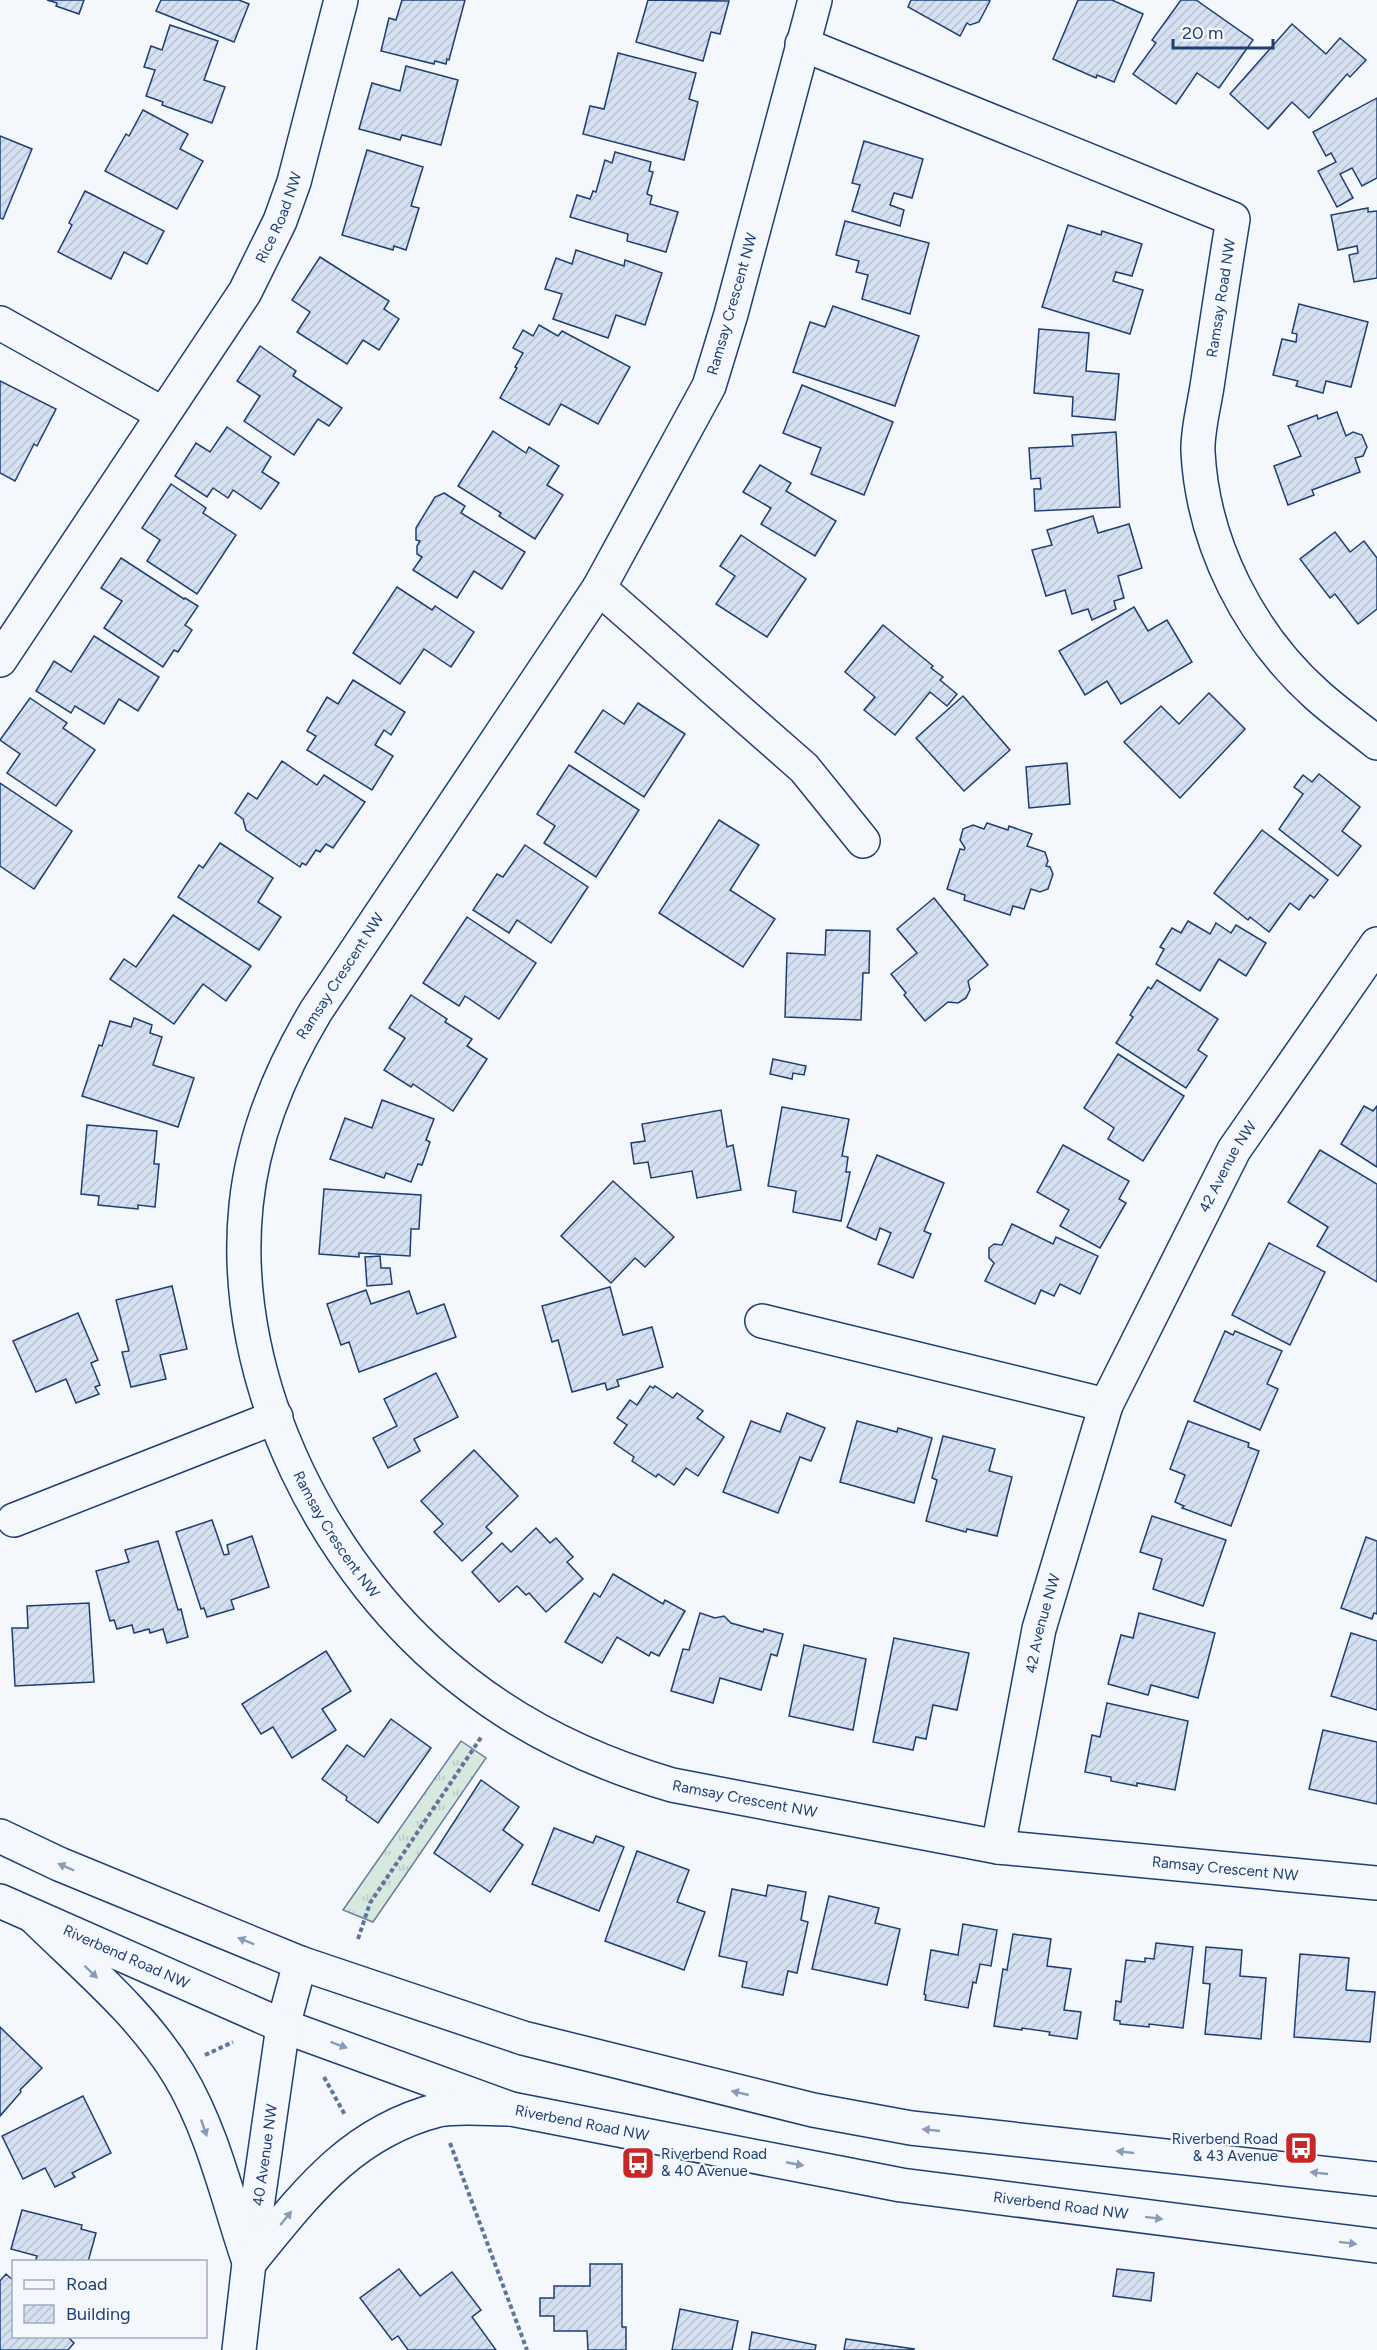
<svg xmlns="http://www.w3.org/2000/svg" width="1377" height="2350" font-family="Figtree,sans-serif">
	<defs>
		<pattern id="grass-tufts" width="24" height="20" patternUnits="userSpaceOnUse" patternTransform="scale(1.5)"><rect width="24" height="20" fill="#d7e8df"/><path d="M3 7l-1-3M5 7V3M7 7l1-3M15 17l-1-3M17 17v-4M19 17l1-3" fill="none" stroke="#b8c8c3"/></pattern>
		<pattern id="building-hatch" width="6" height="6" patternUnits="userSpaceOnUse" patternTransform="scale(1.5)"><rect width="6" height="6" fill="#d5e0f0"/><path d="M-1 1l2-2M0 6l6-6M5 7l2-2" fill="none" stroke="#b6c1d1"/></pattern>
	</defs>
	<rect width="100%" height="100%" fill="#f4f7fb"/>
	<path fill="url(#grass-tufts)" stroke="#687fa3" stroke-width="1.5" d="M461,1741L486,1758L373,1922L343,1910Z"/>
	<g fill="url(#building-hatch)" stroke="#1d3f73" stroke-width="1.5">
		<path d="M47,0H84L79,14L56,6L57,3Z"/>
		<path d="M161,0H239L249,4L234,42L156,11Z"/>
		<path d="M402,0H465L449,60L447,59L446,64L435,61L434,64L381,51L389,18L396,20Z"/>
		<path d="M648,0L729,1L720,34L711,32L703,61L636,42Z"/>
		<path d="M911,0H989L990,1L979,22L970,25L967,23L960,36L908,7Z"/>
		<path d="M1078,0H1112L1143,14L1114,82L1097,75L1096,78L1053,59Z"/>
		<path d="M1181,0H1196L1253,40L1219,88L1197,73L1176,104L1133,74L1156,43L1152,40Z"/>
		<path d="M1292,24L1326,54L1340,38L1366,60L1350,77L1347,74L1309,118L1292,102L1268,129L1230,94Z"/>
		<path d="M170,25L218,41L204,80L225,87L212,123L162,105L163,102L146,96L155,70L144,67L151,46L162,50Z"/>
		<path d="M618,53L696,73L689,99L698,102L684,160L583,134L590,106L604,109Z"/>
		<path d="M406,66L458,80L441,145L402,135L400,140L359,129L372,83L400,91Z"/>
		<path d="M1377,98V178L1362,186L1352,168L1340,174L1353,198L1337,207L1318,171L1336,162L1331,153L1326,156L1313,132Z"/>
		<path d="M143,110L188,134L180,149L203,161L177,209L105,171L126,134L129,136Z"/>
		<path d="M0,136L32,149L3,219L0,218Z"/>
		<path d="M864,141L923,159L912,198L894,193L890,205L904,210L900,226L852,211L860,185L852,183Z"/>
		<path d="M367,150L423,167L411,206L419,208L406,250L394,246L393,250L342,235Z"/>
		<path d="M615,152L651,162L649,171L653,172L647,194L652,196L650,204L678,212L666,252L627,241L628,234L570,217L577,195L590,199L593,191L596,192L605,160L612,163Z"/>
		<path d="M85,191L164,231L147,264L124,252L111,279L58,252L72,225L69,223Z"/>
		<path d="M1368,208V212L1377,211V278L1354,282L1349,255L1358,253L1357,246L1338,250L1331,215Z"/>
		<path d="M845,221L929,243L910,314L862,299L868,275L856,272L859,261L836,255Z"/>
		<path d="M1068,225L1101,235L1102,231L1142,244L1132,276L1116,272L1113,281L1143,290L1130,334L1042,307Z"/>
		<path d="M576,250L624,266L625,260L662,273L645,325L616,315L608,338L553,319L562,294L545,289L556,258L572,264Z"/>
		<path d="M320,257L389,301L384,309L399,319L379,350L363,340L347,364L297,332L310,312L292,300Z"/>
		<path d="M1299,304L1368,322L1351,387L1326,381L1323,393L1296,386L1298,381L1273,375L1282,339L1296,342L1297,334L1292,333Z"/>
		<path d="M833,306L919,336L895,406L793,372L810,322L825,327Z"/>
		<path d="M539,325L558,336L562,331L630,367L598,424L561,404L549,425L500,398L517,368L515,367L523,353L513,348L523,330L533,336Z"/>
		<path d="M1039,329L1089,333L1086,371L1119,374L1115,420L1072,416L1073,397L1034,393Z"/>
		<path d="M260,346L296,371L293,376L342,408L329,426L318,419L294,455L244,421L260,396L237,381Z"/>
		<path d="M0,381L56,409L37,446L34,444L15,481L0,473Z"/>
		<path d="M802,385L893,422L864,495L811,474L821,448L783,433Z"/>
		<path d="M1337,412L1346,436L1353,432L1362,435L1367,447L1363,456L1355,458L1360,472L1312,490L1314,495L1288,505L1274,466L1301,456L1288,426L1317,415L1318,419Z"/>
		<path d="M227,427L271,457L262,472L279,483L261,509L233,490L228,498L213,488L207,497L175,476L196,443L210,452Z"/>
		<path d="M493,431L526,453L529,447L559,466L547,485L563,495L535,539L499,516L501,513L458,486Z"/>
		<path d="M1116,432L1120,507L1035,511L1034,489H1041L1040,478L1031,479L1029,448L1073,446L1072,435Z"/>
		<path d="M760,465L791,483L786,491L836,521L815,556L761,524L771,508L743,492Z"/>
		<path d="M171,484L206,508L203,513L236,535L197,594L147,561L160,540L142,528Z"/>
		<path d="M444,493L465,506L461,513L525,552L502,589L474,571L457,598L413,570L422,557L417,554V546L420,541L416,540V528L435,497Z"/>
		<path d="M1093,516L1098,533L1129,524L1142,568L1118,576L1124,598L1114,601L1116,609L1092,620L1088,609L1072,614L1065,590L1046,596L1032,550L1052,545L1047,530Z"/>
		<path d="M1335,532L1350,552L1364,541L1377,558V609L1358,624L1335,594L1330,598L1300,559Z"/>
		<path d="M741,535L806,579L767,637L716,604L735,576L720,566Z"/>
		<path d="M121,558L184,599L185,598L198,606L185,625L192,630L178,652L174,650L163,667L104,628L122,601L101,588Z"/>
		<path d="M397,587L432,610L435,606L474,632L451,667L424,649L400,684L353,653Z"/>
		<path d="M1134,607L1148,631L1167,620L1192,662L1121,704L1107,681L1085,695L1059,651Z"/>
		<path d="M883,625L933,666L931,668L943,677L940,680L957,694L947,706L930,692L895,735L864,710L875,697L845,672Z"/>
		<path d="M94,636L159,677L138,711L119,699L104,724L75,706L71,713L36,691L54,661L71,672Z"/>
		<path d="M353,680L405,712L391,735L384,730L375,745L393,756L372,790L307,750L316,736L307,731L327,697L338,704Z"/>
		<path d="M1209,693L1245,729L1180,798L1124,742L1161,706L1179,724Z"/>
		<path d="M963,696L1010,750L964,791L916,738Z"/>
		<path d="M30,698L67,723L63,728L95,750L56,806L7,773L20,754L0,740Z"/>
		<path d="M638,703L685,734L644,797L575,752L603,710L624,724Z"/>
		<path d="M282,761L317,785L324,775L365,802L333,848L326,844L320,852L316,850L306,865L302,863L300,867L246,830L243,819L235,813L248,793L257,799Z"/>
		<path d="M1067,763L1070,804L1029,808L1026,767Z"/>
		<path d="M569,765L639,810L596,877L544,843L555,826L537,814Z"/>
		<path d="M1319,774L1360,807L1342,831L1361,846L1338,876L1279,829L1303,794L1294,787L1303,775L1312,782Z"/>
		<path d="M0,783L72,831L34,889L0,866Z"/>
		<path d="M719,820L759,845L730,890L775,919L743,967L659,913Z"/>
		<path d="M987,823L1008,830L1009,826L1032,834L1027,846L1045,852L1048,861L1046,866L1050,867L1053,874L1048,889L1040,892L1031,889L1024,909L1013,906L1010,915L964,900L965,895L947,889L960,849L964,850L965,848L960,840L963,829L973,825L984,829Z"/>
		<path d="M1262,830L1328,880L1314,898L1310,895L1299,910L1290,903L1269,932L1250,917L1248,920L1214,893Z"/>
		<path d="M220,843L273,878L258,902L281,917L259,950L178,897L199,865L203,868Z"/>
		<path d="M525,845L588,887L551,943L517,920L509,933L473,910L497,874L503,877Z"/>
		<path d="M934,898L988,965L968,981L970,990L966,998L958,1003L948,1002L925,1021L904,995L906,993L891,974L917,953L897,929Z"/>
		<path d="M173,915L251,966L226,1001L203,984L174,1024L110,979L124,959L136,967Z"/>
		<path d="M467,917L536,963L499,1019L465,996L459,1006L423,983Z"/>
		<path d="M1188,921L1210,934L1216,923L1231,933L1236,925L1266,943L1246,976L1219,959L1200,991L1156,964L1164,949L1160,947L1172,928L1181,933Z"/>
		<path d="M826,930L870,931L869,973H863L861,1020L785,1017L787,953L825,955Z"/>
		<path d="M1157,980L1218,1019L1198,1050L1207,1056L1186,1088L1116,1043L1133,1017L1130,1015L1148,987L1151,989Z"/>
		<path d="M411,995L447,1019L445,1022L472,1039L467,1046L487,1059L453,1111L413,1084L411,1087L384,1070L405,1038L389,1028Z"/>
		<path d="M134,1018L152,1025L150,1033L162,1037L153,1065L194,1078L178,1127L82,1096L99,1045L102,1046L110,1021L131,1027Z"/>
		<path d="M1118,1054L1184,1096L1143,1161L1108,1139L1114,1128L1084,1108Z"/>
		<path d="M773,1059L806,1066L804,1075L793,1073L792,1079L770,1074Z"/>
		<path d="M382,1100L434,1119L426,1140L430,1142L422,1165L418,1164L411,1182L386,1173L384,1178L330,1159L345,1118L372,1128Z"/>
		<path d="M1364,1106L1373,1111L1377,1106V1167L1341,1144Z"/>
		<path d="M782,1107L849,1119L842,1156L848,1157L846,1172H850L841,1221L793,1212L796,1191L768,1186Z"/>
		<path d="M721,1110L727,1147L733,1145L741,1190L697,1198L692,1171L651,1178L648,1162L634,1164L631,1143L645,1141L642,1124Z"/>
		<path d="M87,1125L157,1131L154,1164H159L155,1207L138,1205V1209L98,1205L99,1196L81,1194Z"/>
		<path d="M1063,1145L1129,1181L1119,1199L1126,1203L1100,1248L1060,1226L1069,1210L1037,1192Z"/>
		<path d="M1320,1150L1377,1184V1282L1317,1246L1328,1227L1288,1202Z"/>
		<path d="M877,1155L944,1183L924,1231L931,1234L913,1278L878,1264L891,1233L880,1228L876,1240L847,1227Z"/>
		<path d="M613,1181L674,1237L645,1267L635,1258L611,1283L561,1236Z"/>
		<path d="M324,1189L421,1195L419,1229H411L410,1256L359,1253V1257L319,1254Z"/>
		<path d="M1012,1224L1053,1244L1056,1237L1098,1256L1080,1294L1060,1284L1054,1296L1041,1290L1035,1304L985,1281L994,1263L989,1258V1248L994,1244L1002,1245Z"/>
		<path d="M1269,1243L1325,1272L1290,1345L1232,1315Z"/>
		<path d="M380,1256L381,1268H390L392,1284L367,1286L365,1257Z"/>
		<path d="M172,1286L187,1349L160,1355L166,1379L131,1387L122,1352L129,1351L116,1300Z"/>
		<path d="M610,1287L623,1335L652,1327L663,1367L617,1380L619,1386L607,1390L605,1383L572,1392L558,1340L552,1342L542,1306Z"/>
		<path d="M366,1290L371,1304L409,1291L417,1314L444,1304L456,1337L359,1372L349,1342L341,1345L327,1304Z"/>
		<path d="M78,1313L98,1360L91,1363L100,1385L95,1387L99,1394L76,1403L66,1379L36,1392L13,1341Z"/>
		<path d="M1225,1331L1233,1335L1235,1331L1282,1351L1267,1384L1278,1389L1260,1430L1194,1401Z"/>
		<path d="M436,1373L458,1417L414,1439L420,1451L388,1468L373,1438L397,1426L384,1399Z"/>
		<path d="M650,1386L653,1388L655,1386L673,1398L677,1393L703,1411L697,1418L724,1437L698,1476L686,1468L674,1485L658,1474L656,1477L632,1461L634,1457L614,1443L627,1425L617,1418L630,1400L637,1405Z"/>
		<path d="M787,1413L825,1428L811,1461L800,1457L778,1513L723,1492L751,1421L780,1432Z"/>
		<path d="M857,1421L897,1432L898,1428L932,1438L914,1503L840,1482Z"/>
		<path d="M1188,1421L1249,1443L1248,1447L1259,1451L1231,1526L1182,1508L1184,1506L1175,1502L1185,1475L1170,1469Z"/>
		<path d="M943,1436L995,1449L989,1471L1012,1477L997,1536L967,1529L966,1532L926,1521L937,1480L932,1478Z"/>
		<path d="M474,1450L518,1496L486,1527L492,1533L462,1561L434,1532L443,1524L421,1501Z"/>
		<path d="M1152,1516L1226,1540L1203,1606L1153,1589L1162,1559L1140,1552Z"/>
		<path d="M212,1520L224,1555L229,1554L227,1545L252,1536L269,1587L231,1600L234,1609L207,1617L204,1608L201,1609L176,1532Z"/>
		<path d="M536,1528L550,1543L556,1538L573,1557L567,1562L583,1579L546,1612L529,1593L526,1595L517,1586L499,1602L472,1572L502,1543L511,1552Z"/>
		<path d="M1366,1537L1377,1541V1614L1374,1613L1372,1619L1341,1608Z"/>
		<path d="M158,1541L178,1610L181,1609L188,1637L167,1643L163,1629L150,1633L149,1629L134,1633L132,1625L117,1629L114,1620L110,1621L96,1571L129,1562L125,1550Z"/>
		<path d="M613,1574L663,1604L665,1600L685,1611L659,1656L651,1652L649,1656L617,1637L602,1663L565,1642L594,1593L600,1597Z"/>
		<path d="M89,1603L94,1682L15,1686L12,1628H28L27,1606Z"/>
		<path d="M700,1613L715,1618L724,1616L731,1623L763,1632L764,1629L783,1634L777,1656L771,1654L761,1690L720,1678L713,1703L671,1691L683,1649L689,1650Z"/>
		<path d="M1139,1613L1215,1633L1198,1698L1151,1685L1148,1695L1108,1684L1121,1635L1133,1638Z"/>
		<path d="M1351,1633L1377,1641V1710L1331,1696Z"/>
		<path d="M894,1638L969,1653L957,1710L933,1705L926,1739L916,1737L913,1750L873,1742Z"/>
		<path d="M804,1645L866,1659L853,1730L789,1716Z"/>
		<path d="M326,1651L351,1691L322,1709L336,1730L292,1758L273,1727L261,1734L242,1704Z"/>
		<path d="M1107,1703L1188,1721L1175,1790L1137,1783V1786L1111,1781V1777L1085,1772L1092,1735L1100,1737Z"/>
		<path d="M391,1719L431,1748L378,1823L346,1800L347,1797L322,1779L347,1745L364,1757Z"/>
		<path d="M1323,1730L1377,1742V1804L1309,1789Z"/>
		<path d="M481,1780L519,1807L503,1830L523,1845L490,1892L434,1853Z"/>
		<path d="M554,1828L593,1843L596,1836L624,1847L599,1911L532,1884Z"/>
		<path d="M637,1851L689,1870L677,1902L705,1912L684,1970L605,1941Z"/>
		<path d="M768,1885L806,1892L801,1920L808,1922L797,1973L788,1971L783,1995L742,1987L747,1962L719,1956L732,1889L766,1896Z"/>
		<path d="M829,1896L879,1908L875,1923L900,1929L887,1985L812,1969Z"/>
		<path d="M963,1924L997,1930L991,1966L980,1964L976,1983L973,1982L968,2008L925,2000L926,1995L924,1994L931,1950L958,1955Z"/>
		<path d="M1013,1934L1051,1939L1047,1966L1071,1969L1064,2010L1081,2012L1077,2039L1049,2035L1050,2032L1022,2028V2030L994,2026L1003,1969L1007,1970Z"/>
		<path d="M1156,1943L1193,1947L1183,2028L1149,2024V2027L1120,2024V2021L1114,2020L1116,2001L1121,2002L1126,1960L1145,1962V1958L1154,1959Z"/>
		<path d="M1206,1947L1242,1950L1240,1976L1266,1978L1261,2039L1205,2034L1210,1984L1203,1983Z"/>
		<path d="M1300,1954L1349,1958L1346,1990L1375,1992L1370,2042L1294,2037Z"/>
		<path d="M0,2027L42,2068L20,2090L21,2092L0,2116Z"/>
		<path d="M83,2096L111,2153L72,2173L75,2177L55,2187L45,2168L23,2179L2,2136Z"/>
		<path d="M22,2210L82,2225L81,2229L96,2233L88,2262H35L37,2256L11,2249Z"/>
		<path d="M590,2264H622V2327H626V2350H588L587,2331H554V2316H540V2298H554V2286H590Z"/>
		<path d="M399,2269L420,2296L452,2272L481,2310L472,2317L496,2350H408L398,2336L392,2340L360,2298Z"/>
		<path d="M1117,2269L1154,2273L1151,2301L1113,2296Z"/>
		<path d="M6,2274L14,2281V2336H67L74,2343L68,2350H0V2281Z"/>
		<path d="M680,2309L738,2321L732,2350H672Z"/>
		<path d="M752,2332L816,2345L815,2350H749Z"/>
		<path d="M846,2339L914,2349V2350H844Z"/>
	</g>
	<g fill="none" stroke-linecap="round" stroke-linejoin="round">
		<defs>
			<g id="minor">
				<path id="s1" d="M815,0L731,314L709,386L599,588L316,1011C280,1071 253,1135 246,1206C228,1382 326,1575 465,1682C527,1731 597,1763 672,1785L998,1847L1377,1883"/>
				<path d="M802,44L1233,219C1224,273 1216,327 1208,380C1205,403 1197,430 1198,452C1203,544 1249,634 1317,695C1336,712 1357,727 1377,743"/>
				<path d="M0,323L163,414"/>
				<path d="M599,588L804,768L863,841"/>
				<path id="s2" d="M0,660L245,292L280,221L294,182L341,0"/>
				<path d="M762,1321L1106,1405"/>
				<path d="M14,1520L276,1417"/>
				<path id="s3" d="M998,1847L1039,1629L1106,1405L1234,1150L1377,944"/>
				<path d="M300,1963L523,2038L813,2110L911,2128L1377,2179"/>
				<path id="s4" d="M283,2026L511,2109L901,2185L1377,2246"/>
			</g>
			<g id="major">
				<path d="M0,1836L59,1864L300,1963L283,2026L249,2263L239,2350"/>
				<path id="s5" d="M0,1901L283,2026"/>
				<path d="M34,1917C85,1967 142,2014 179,2075C212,2130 227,2196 247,2256"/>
				<path d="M249,2263C304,2196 349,2133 438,2110C457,2106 491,2109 511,2109"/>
			</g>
		</defs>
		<use href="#minor" stroke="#1d3f73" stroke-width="36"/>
		<use href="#major" stroke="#1d3f73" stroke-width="36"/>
		<g stroke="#5e769c" stroke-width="4" stroke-dasharray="4.5 3" stroke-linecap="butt">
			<path d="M358,1939L370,1903L482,1736"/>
			<path d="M205,2055L233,2042"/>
			<path d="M324,2077L345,2115"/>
			<path d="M450,2143L527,2350"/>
		</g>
		<use href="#minor" stroke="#f4f7fb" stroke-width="33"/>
		<use href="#major" stroke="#f4f7fb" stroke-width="33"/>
	</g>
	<defs><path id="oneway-solid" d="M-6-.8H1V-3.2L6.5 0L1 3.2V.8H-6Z" transform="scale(1.5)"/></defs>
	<g fill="#889bb7">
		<use href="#oneway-solid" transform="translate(66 1867) rotate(-157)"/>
		<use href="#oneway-solid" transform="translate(246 1941) rotate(-158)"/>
		<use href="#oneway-solid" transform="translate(91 1972) rotate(44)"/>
		<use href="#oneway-solid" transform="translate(339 2045) rotate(20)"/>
		<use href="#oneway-solid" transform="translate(740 2093) rotate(-167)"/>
		<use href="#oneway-solid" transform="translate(204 2128) rotate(71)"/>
		<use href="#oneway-solid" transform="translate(931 2130) rotate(-174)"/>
		<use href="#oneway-solid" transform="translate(1125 2152) rotate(-174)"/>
		<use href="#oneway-solid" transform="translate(795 2164) rotate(11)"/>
		<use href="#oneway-solid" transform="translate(1319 2173) rotate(-174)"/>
		<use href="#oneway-solid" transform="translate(286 2218) rotate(-51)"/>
		<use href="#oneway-solid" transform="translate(1154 2218) rotate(7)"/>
		<use href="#oneway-solid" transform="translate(1348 2243) rotate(7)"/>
	</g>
	<defs>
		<symbol id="bus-square" viewBox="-11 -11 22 22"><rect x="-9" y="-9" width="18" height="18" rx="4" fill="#c62828" stroke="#f4f7fb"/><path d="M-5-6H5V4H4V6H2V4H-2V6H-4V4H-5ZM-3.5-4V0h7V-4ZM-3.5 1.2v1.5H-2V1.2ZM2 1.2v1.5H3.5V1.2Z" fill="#fff"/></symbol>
	</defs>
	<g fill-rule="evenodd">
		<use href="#bus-square" x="1282" y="2129" width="38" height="38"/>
		<use href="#bus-square" x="619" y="2144" width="38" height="38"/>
	</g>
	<g text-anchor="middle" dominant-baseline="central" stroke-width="4.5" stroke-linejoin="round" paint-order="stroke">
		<g font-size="15" fill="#1d3f73" stroke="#f4f7fb">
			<text stroke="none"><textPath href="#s2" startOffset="524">Rice Road NW</textPath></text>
			<text transform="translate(1221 298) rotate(-81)">Ramsay Road NW</text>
			<text transform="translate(732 304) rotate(-74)">Ramsay Crescent NW</text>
			<text transform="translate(340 976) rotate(-57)">Ramsay Crescent NW</text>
			<text stroke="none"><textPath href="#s3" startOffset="723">42 Avenue NW</textPath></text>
			<text stroke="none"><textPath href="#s1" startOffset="1696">Ramsay Crescent NW</textPath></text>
			<text stroke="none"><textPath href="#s3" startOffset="228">42 Avenue NW</textPath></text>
			<text stroke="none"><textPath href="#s1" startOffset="2200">Ramsay Crescent NW</textPath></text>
			<text stroke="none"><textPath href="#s1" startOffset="2686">Ramsay Crescent NW</textPath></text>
			<text stroke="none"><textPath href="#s5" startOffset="138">Riverbend Road NW</textPath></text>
			<text stroke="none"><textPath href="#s4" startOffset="315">Riverbend Road NW</textPath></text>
			<text transform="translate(265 2155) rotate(-82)">40 Avenue NW</text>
			<text stroke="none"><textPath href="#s4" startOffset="801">Riverbend Road NW</textPath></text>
		</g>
		<g font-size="15" fill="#1d3f73" stroke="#f4f7fb" text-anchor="end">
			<text x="1278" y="2139">Riverbend Road<tspan x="1278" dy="17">&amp; 43 Avenue</tspan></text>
			<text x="661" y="2154" text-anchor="start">Riverbend Road<tspan x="661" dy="17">&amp; 40 Avenue</tspan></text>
		</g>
	</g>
	<rect x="12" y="2260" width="195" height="78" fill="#f4f7fb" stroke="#9eadc5" stroke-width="1.5"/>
	<rect x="24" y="2280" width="30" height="9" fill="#f4f7fb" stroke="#9eadc5" stroke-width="1.5"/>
	<text x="66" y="2290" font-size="18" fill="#1d3f73">Road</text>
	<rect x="24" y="2305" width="30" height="18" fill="url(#building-hatch)" stroke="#9eadc5" stroke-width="1.5"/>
	<text x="66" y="2320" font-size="18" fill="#1d3f73">Building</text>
	<path d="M1173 39v9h100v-9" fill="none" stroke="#1d3f73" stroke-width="3"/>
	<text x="1182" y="39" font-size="18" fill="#1d3f73" stroke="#f4f7fb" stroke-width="4.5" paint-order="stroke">20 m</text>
</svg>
